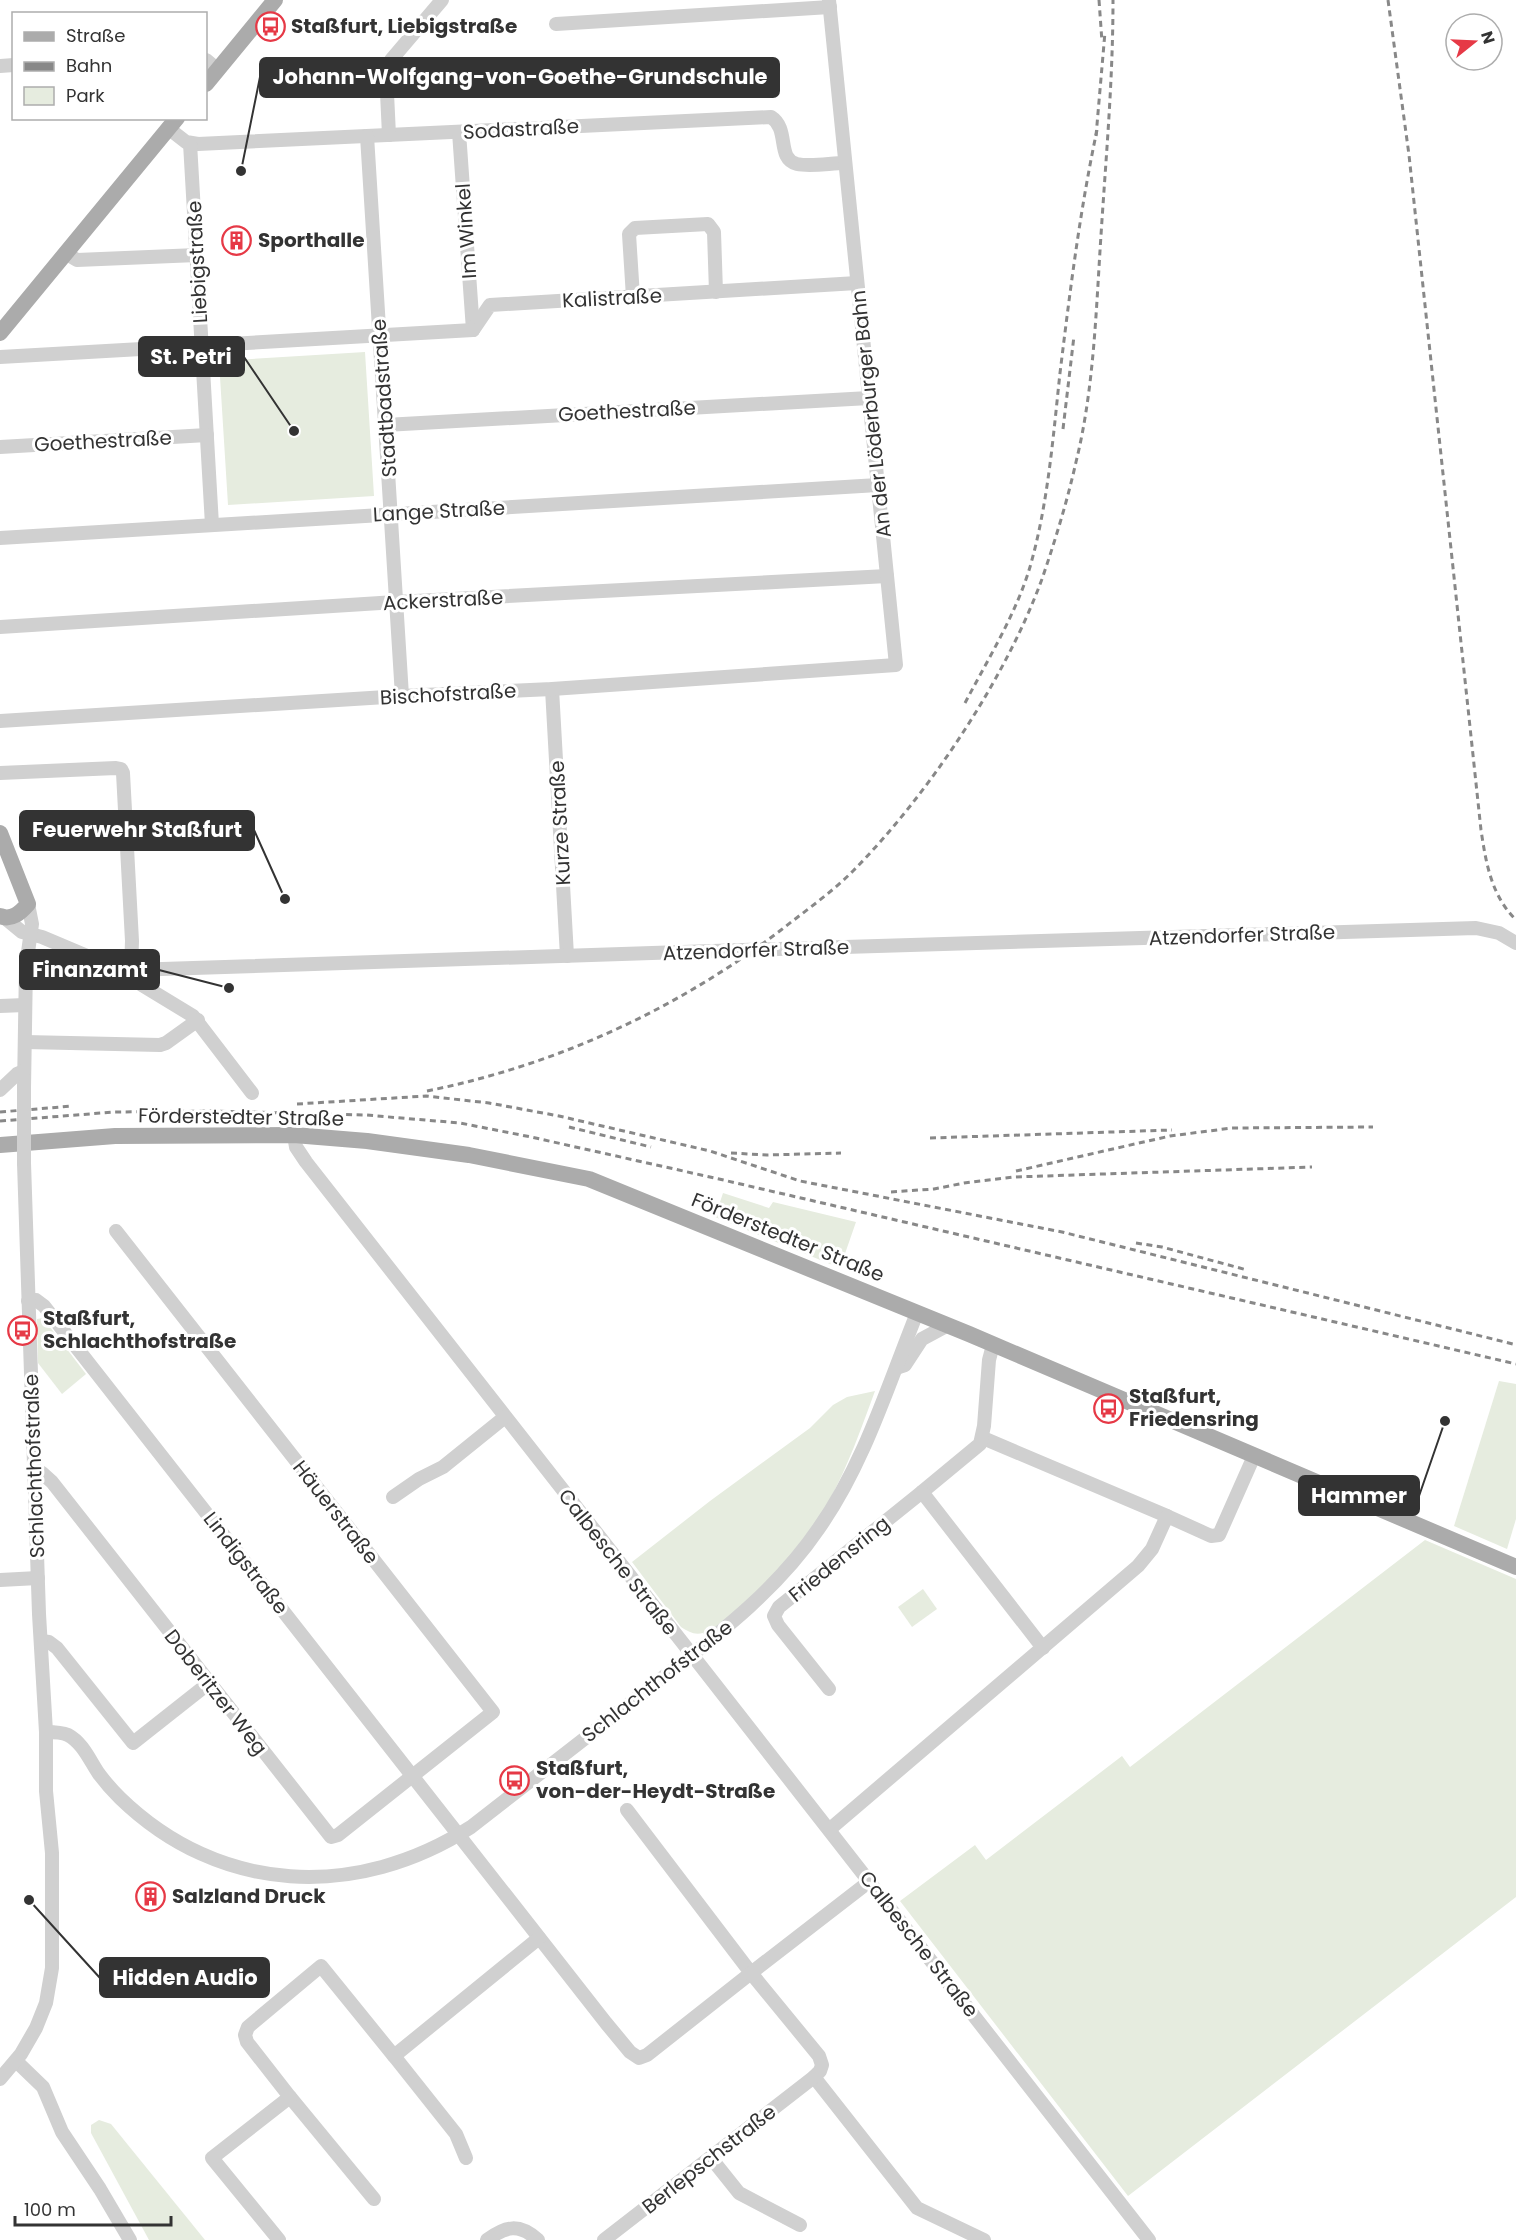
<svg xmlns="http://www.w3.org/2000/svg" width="1516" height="2240" font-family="Poppins,sans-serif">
	<rect width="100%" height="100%" fill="#fff"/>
	<g fill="#e6ecdf">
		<path d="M365,352L374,496L228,505L219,361Z"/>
		<path d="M723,1193L769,1208L773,1202L856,1222L840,1268L715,1217Z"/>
		<path d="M43,1318L86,1374L62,1394L38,1363L37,1319Z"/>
		<path d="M1499,1381L1516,1384V1519L1507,1549L1454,1526Z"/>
		<path d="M875,1391C861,1429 848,1466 829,1501C799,1554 754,1599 705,1635L703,1633C694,1635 689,1632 681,1627L632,1562L710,1501L810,1428L833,1405L847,1397Z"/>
		<path d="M1425,1540L1516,1579V1897L1128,2196L900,1901L975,1845L986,1860L1122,1756L1130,1767Z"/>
		<path d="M923,1589L937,1609L912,1627L898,1607Z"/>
		<path d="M99,2120L111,2124L205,2240H149L91,2133V2125Z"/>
	</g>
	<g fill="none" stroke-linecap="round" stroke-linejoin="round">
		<g stroke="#d0d0d0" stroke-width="14">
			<path d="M556,24L830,7"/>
			<path d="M206,60L218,70"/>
			<path d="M0,66L14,65"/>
			<path d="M168,128L186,142L198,144L771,117C790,129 776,159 797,164C811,167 831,163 845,163"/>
			<path d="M459,132L473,330"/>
			<path d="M389,135L386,72L391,60L442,0"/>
			<path d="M367,136L402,696"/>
			<path d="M190,143L212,525"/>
			<path d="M65,253L77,260L197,255"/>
			<path d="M633,297L629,234L635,228L708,224L714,232L716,292"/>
			<path d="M473,330L490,305L857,283"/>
			<path d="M0,357L473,330"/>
			<path d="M385,425L869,398"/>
			<path d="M0,447L207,435"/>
			<path d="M0,538L878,485"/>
			<path d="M0,627L396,602L887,576"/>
			<path d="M552,689L567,956"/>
			<path d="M0,721L402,696L552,689L896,665L829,0"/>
			<path d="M0,773L116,768L121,769L123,773L132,941L131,970L142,985L193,1016L252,1093"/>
			<path d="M5,918L22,932L42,937L113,967L131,970L743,950L1476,928L1499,933L1516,943"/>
			<path d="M0,1006L25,1005"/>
			<path d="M25,1042L160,1045L166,1043L198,1020"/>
			<path d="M24,1088L26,966L32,924L28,904"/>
			<path d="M0,1090L17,1074L24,1071"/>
			<path d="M294,1135L296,1147L306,1162C588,1521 868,1880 1149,2240"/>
			<path d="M28,1301L36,1300L44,1306L606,2023L630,2052L639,2058L647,2055L751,1973L627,1810"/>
			<path d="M899,1367L905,1365L922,1339L948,1325"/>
			<path d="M983,1438L1167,1516"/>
			<path d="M34,1472L42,1473L52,1482L331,1837L338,1835L493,1712L116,1231"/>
			<path d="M922,1492L980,1444L984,1426L989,1360L993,1345"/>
			<path d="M393,1497L419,1479L443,1467L505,1417"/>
			<path d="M0,1580L38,1578"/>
			<path d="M41,1641L49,1642L57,1648L133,1743L209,1683"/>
			<path d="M829,1689L778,1625L774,1616L779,1607L922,1492L1043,1648"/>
			<path d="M46,1732C54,1732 61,1732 68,1735C83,1743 90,1761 99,1774C105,1782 113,1791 120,1798C220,1895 357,1900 471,1827C531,1780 591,1733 651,1687C712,1639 775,1593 819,1528C864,1464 888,1385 917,1313"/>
			<path d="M830,1829L1138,1566L1152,1549L1167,1516L1211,1536L1219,1535L1254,1456"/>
			<path d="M870,1881L751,1973L819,2056L822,2065L820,2071L814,2077L917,2208L984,2240"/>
			<path d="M394,2056L456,2134L466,2158"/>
			<path d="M16,2061L43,2087L62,2132L100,2189L130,2240"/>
			<path d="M0,2079L21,2054L36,2028L46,2003L52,1968V1853L46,1791V1732L39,1614L24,1163"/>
			<path d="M290,2097L374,2199"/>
			<path d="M711,2158L739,2193L800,2225"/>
			<path d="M279,2240L212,2158L290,2097L247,2042L245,2035L248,2027L321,1966L394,2056L539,1938"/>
			<path d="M487,2240C506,2226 519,2223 538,2240"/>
			<path d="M604,2240L814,2077"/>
		</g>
		<g stroke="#ababab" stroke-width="16">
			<path d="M206,84L275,0"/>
			<path d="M0,333L177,118"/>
			<path d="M0,833L28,904C21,912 12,921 0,916"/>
			<path d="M0,1145L115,1136L294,1135L367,1141L469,1155L589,1179L969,1334L1516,1567"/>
		</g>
		<g stroke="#888" stroke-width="3" stroke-dasharray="6 4.5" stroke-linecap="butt">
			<path d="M1099,0L1102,42"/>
			<path d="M1388,0L1409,155L1481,830C1486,863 1491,895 1516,920"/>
			<path d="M1096,136L1105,32"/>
			<path d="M1063,429L1074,336"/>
			<path d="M965,703C988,659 1016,614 1030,567C1048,504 1053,438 1060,373C1070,291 1080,210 1097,130"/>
			<path d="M427,1091C556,1065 676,1010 781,930C805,911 831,893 853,871C928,795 1005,680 1042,579C1055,541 1067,502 1076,462C1094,389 1096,311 1101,235C1106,157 1113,79 1113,0"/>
			<path d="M297,1104L426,1096L489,1103L559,1116L710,1151L800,1181L1062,1232L1513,1344"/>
			<path d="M0,1112L72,1106"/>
			<path d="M0,1121L114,1112L208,1111L366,1115L460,1123L531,1137L719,1179L1516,1364"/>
			<path d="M569,1127L651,1147"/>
			<path d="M930,1138L1172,1130"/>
			<path d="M731,1153L767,1155L841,1153"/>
			<path d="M1016,1171L1170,1136L1232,1128L1373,1127"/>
			<path d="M891,1192L934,1189L964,1183L1014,1177L1312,1167"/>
			<path d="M1136,1243L1162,1247L1247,1270"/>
		</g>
		<path stroke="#d0d0d0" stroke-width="14" d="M24,1088V1163"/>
	</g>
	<defs>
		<symbol id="bus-ring" viewBox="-11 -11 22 22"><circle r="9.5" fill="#fff" stroke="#e63946" stroke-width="1.5"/><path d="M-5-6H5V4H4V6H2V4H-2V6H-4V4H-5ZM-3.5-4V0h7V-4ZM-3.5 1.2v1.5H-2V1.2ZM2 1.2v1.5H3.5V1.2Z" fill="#e63946"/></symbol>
		<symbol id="building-ring" viewBox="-11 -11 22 22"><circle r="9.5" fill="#fff" stroke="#e63946" stroke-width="1.5"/><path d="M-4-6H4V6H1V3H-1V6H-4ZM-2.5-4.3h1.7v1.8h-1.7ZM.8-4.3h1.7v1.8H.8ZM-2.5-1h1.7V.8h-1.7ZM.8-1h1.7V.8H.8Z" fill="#e63946"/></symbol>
	</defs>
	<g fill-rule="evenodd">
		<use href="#bus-ring" x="254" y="10" width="33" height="33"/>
		<use href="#building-ring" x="220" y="224" width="33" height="33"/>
		<use href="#bus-ring" x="6" y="1314" width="33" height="33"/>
		<use href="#bus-ring" x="1092" y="1392" width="33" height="33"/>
		<use href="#bus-ring" x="498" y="1764" width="33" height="33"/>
		<use href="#building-ring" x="134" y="1880" width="33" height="33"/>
	</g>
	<g text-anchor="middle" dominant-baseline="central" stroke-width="6" stroke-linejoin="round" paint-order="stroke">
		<g font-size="20" font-weight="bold" fill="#333" stroke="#fff" text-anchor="start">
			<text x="291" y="26">Staßfurt, Liebigstraße</text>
			<text x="258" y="240">Sporthalle</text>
			<text x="43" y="1318">Staßfurt,<tspan x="43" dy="23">Schlachthofstraße</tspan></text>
			<text x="1129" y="1396">Staßfurt,<tspan x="1129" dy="23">Friedensring</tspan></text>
			<text x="536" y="1768">Staßfurt,<tspan x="536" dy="23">von-der-Heydt-Straße</tspan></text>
			<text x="172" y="1896">Salzland Druck</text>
		</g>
		<g font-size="20" fill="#333" stroke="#fff">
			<text transform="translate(521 129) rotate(-3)">Sodastraße</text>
			<text transform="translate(466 231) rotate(-94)">Im Winkel</text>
			<text transform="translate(197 262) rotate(-93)">Liebigstraße</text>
			<text transform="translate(612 298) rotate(-3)">Kalistraße</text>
			<text transform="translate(384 398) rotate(-94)">Stadtbadstraße</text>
			<text transform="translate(627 411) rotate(-3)">Goethestraße</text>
			<text transform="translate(871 414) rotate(-96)">An der Löderburger Bahn</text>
			<text transform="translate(103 441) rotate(-3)">Goethestraße</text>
			<text transform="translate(439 511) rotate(-3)">Lange Straße</text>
			<text transform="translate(443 600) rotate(-3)">Ackerstraße</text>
			<text transform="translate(448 694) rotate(-3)">Bischofstraße</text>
			<text transform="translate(560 823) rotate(-93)">Kurze Straße</text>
			<text transform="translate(1242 935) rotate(-2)">Atzendorfer Straße</text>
			<text transform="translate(756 950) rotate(-2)">Atzendorfer Straße</text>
			<text transform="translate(241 1117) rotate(1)">Förderstedter Straße</text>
			<text transform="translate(788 1237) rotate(22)">Förderstedter Straße</text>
			<text transform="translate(34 1466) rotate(-92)">Schlachthofstraße</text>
			<text transform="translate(336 1512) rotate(52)">Häuerstraße</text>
			<text transform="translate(839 1559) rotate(-39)">Friedensring</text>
			<text transform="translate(618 1562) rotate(52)">Calbesche Straße</text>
			<text transform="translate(246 1563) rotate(52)">Lindigstraße</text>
			<text transform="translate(657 1681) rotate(-38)">Schlachthofstraße</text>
			<text transform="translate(216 1692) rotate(52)">Doberitzer Weg</text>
			<text transform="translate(919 1944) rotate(52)">Calbesche Straße</text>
			<text transform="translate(709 2159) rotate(-38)">Berlepschstraße</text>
		</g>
	</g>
	<path fill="none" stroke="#333" stroke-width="2" d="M241 171L260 77M294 431L244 357M285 899L254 830M229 988L159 970M1445 1421L1419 1496M29 1900L100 1978"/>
	<g fill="#333" stroke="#fff" stroke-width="2">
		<circle cx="241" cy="171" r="6"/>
		<circle cx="294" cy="431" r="6"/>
		<circle cx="285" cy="899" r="6"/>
		<circle cx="229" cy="988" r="6"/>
		<circle cx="1445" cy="1421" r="6"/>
		<circle cx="29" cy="1900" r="6"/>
	</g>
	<g fill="#333" stroke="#333" stroke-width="2">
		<rect x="260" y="58" width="519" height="39" rx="6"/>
		<rect x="139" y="337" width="105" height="39" rx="6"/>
		<rect x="20" y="811" width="234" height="39" rx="6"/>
		<rect x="20" y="950" width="139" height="39" rx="6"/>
		<rect x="1299" y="1476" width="120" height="39" rx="6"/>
		<rect x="100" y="1958" width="169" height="39" rx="6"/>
	</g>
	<g font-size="21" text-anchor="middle" font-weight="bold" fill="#fff">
		<text x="520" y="84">Johann-Wolfgang-von-Goethe-Grundschule</text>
		<text x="191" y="364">St. Petri</text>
		<text x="137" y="837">Feuerwehr Staßfurt</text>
		<text x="90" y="977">Finanzamt</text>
		<text x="1359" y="1503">Hammer</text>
		<text x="185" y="1985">Hidden Audio</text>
	</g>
	<rect x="12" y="12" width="195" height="108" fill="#ffffff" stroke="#adadad" stroke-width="1.5"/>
	<rect x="24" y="32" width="30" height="9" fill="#ababab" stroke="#adadad" stroke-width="1.5"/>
	<text x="66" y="42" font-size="18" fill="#333333">Straße</text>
	<rect x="24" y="62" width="30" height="9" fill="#888888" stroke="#adadad" stroke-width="1.5"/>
	<text x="66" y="72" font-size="18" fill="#333333">Bahn</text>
	<rect x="24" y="87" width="30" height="18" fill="#e6ecdf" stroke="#adadad" stroke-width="1.5"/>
	<text x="66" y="102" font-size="18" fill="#333333">Park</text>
	<g transform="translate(1474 42) rotate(72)"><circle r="28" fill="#ffffff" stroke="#adadad" stroke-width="1.5"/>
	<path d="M0-4.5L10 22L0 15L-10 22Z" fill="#e63946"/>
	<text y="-9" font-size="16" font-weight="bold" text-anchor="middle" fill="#333333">N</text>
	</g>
	<path d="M15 2216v9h156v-9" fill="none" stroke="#333333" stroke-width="3"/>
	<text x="24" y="2216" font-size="18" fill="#333333" stroke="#ffffff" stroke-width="4.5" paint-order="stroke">100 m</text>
</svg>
